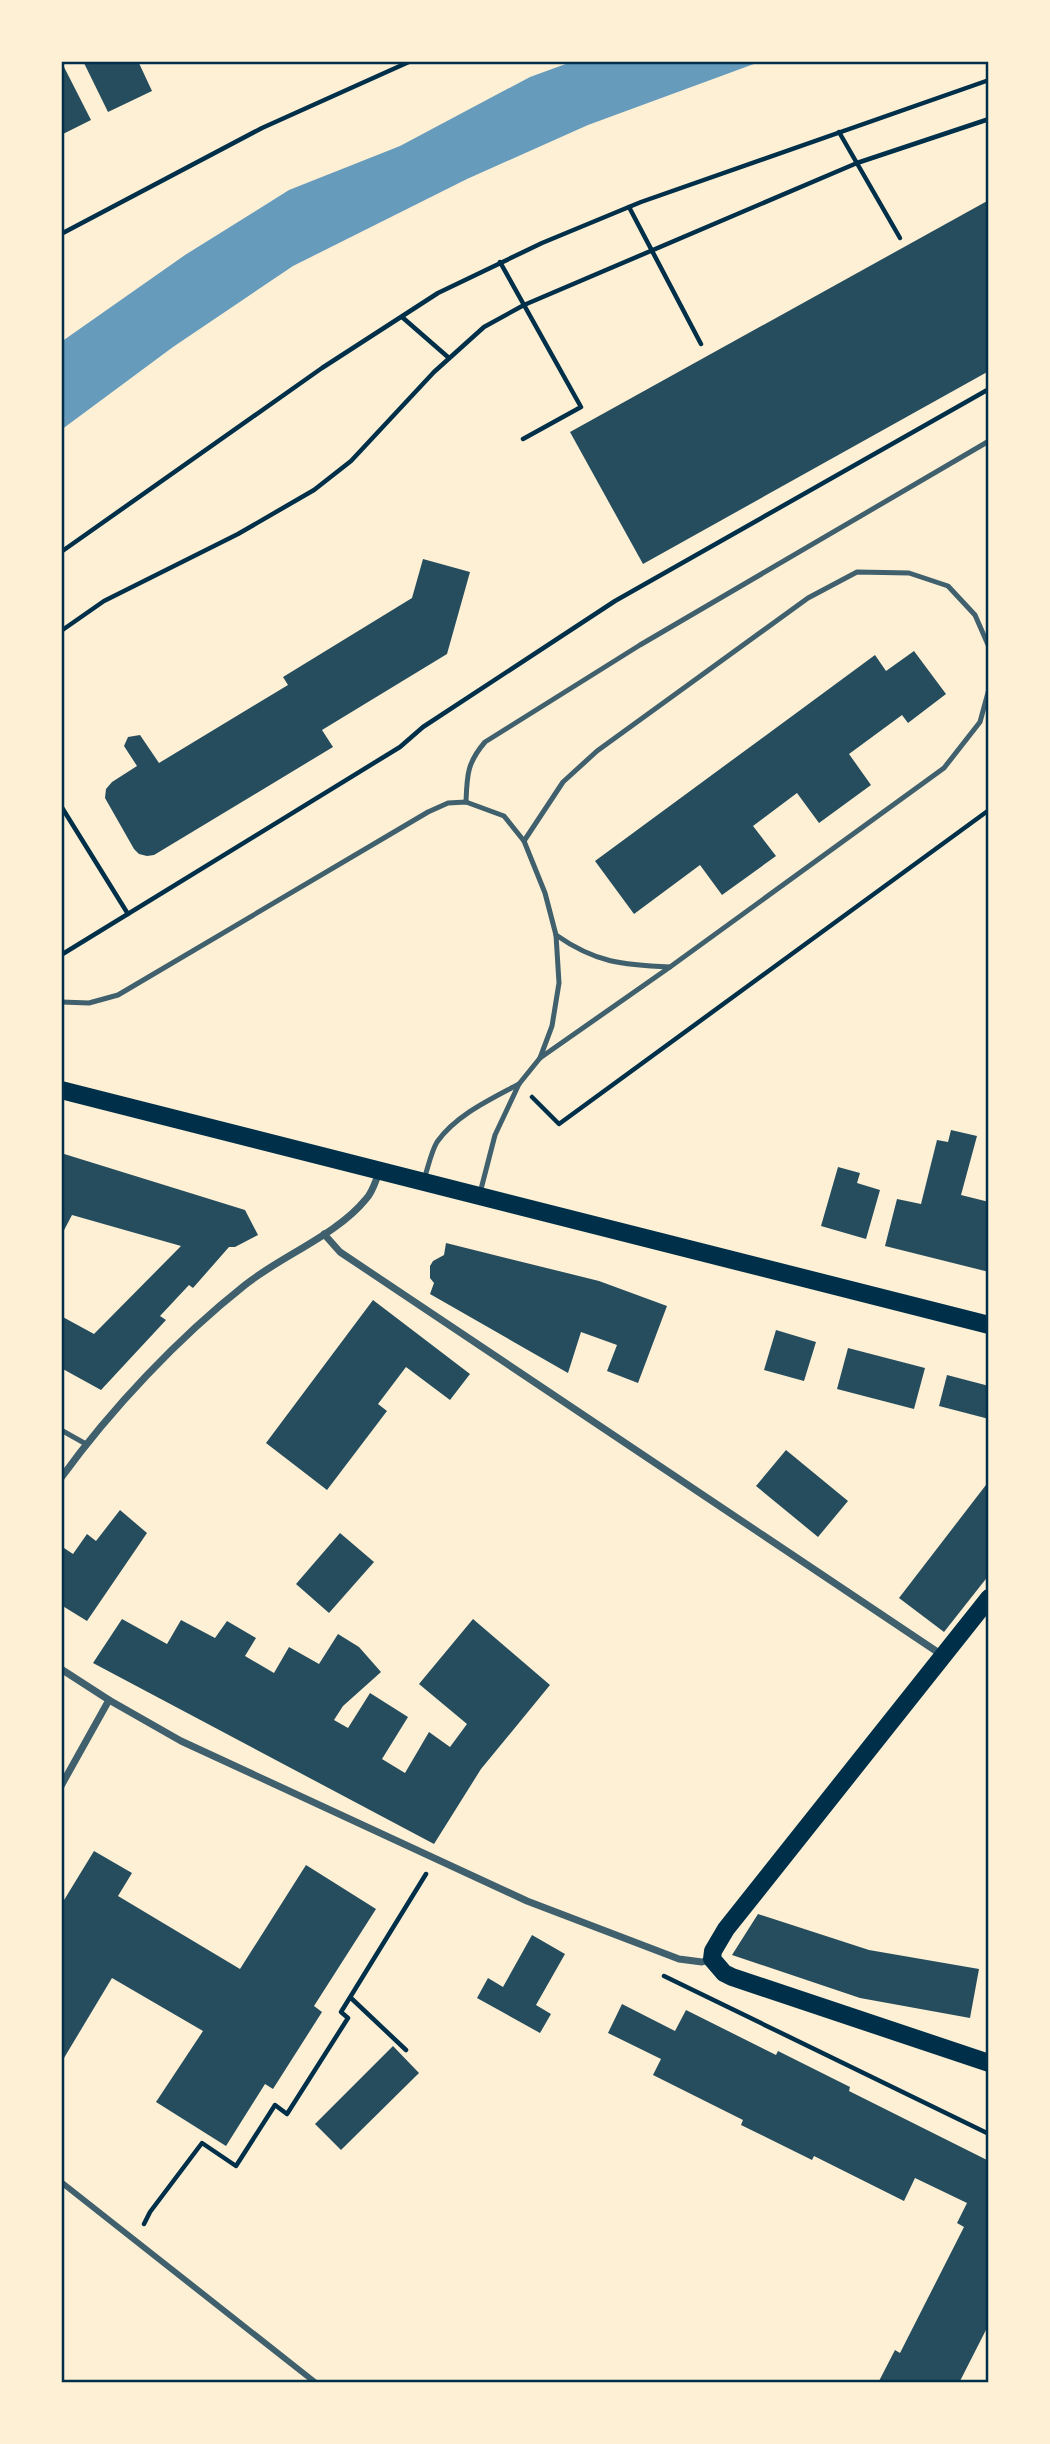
<svg xmlns="http://www.w3.org/2000/svg" width="1050" height="2444" font-family="Lora,serif">
	<rect width="100%" height="100%" fill="#fdf0d5"/>
	<path fill="#669bbc" d="M574,61H762L588,125L467,179L293,266L173,347L61,430V342L185,255L289,190L400,146L530,77Z"/>
	<g fill="#264d5e">
		<path d="M83,61H138L152,91L108,112Z"/>
		<path d="M64,67L91,120L61,135V68Z"/>
		<path d="M989,200V371L643,564L570,432Z"/>
		<path d="M423,559L470,572L447,654L322,730L333,747L154,855L147,856L139,854L134,849L105,798L106,789L112,782L137,766L124,746L128,737L140,735L159,763L288,685L283,677L412,598Z"/>
		<path d="M914,651L946,694L908,723L902,715L849,754L871,785L819,823L797,793L753,826L776,856L722,895L700,865L634,914L595,861L875,655L886,671Z"/>
		<path d="M951,1130L977,1136L961,1195L989,1202V1272L885,1246L897,1199L921,1204L937,1140L948,1142Z"/>
		<path d="M61,1153L245,1210L258,1235L235,1247H229L193,1288L189,1285L160,1316L166,1320L101,1390L61,1368V1316L94,1334L181,1246L72,1215L61,1236Z"/>
		<path d="M838,1167L860,1173L857,1183L880,1190L866,1239L821,1226Z"/>
		<path d="M446,1243L599,1281L667,1306L638,1383L607,1371L617,1345L581,1332L568,1373L430,1294L434,1283L430,1278V1266L433,1261L444,1255Z"/>
		<path d="M373,1300L470,1374L450,1400L406,1367L378,1404L387,1411L327,1490L266,1443Z"/>
		<path d="M776,1330L816,1342L804,1381L764,1370Z"/>
		<path d="M848,1348L925,1368L914,1409L837,1389Z"/>
		<path d="M947,1375L989,1386V1419L939,1406Z"/>
		<path d="M786,1450L848,1501L818,1537L756,1486Z"/>
		<path d="M989,1481V1575L944,1632L899,1598Z"/>
		<path d="M120,1510L147,1533L87,1621L61,1605V1546L73,1554L87,1534L96,1541Z"/>
		<path d="M340,1533L374,1562L329,1613L296,1584Z"/>
		<path d="M122,1619L167,1644L181,1620L215,1638L227,1621L256,1638L245,1656L274,1673L289,1647L319,1664L338,1634L359,1647L381,1672L343,1706L334,1720L348,1728L370,1693L408,1717L382,1759L405,1773L429,1732L450,1747L467,1724L419,1684L473,1619L550,1685L481,1769L434,1844L93,1663Z"/>
		<path d="M94,1851L132,1873L118,1896L240,1969L306,1865L376,1909L314,2006L322,2012L273,2089L265,2084L226,2146L156,2102L203,2031L112,1978L64,2058L61,2057V1905Z"/>
		<path d="M758,1914L869,1950L979,1969L970,2018L860,1998L732,1955Z"/>
		<path d="M532,1935L565,1954L536,2005L551,2014L540,2033L477,1998L488,1978L503,1987Z"/>
		<path d="M622,2004L675,2031L686,2010L776,2055L778,2051L850,2087L849,2091L989,2161V2324L959,2383H878L895,2350L900,2353L964,2227L957,2223L967,2203L915,2178L904,2201L814,2156L812,2160L741,2125L743,2120L653,2075L661,2059L608,2033Z"/>
		<path d="M393,2046L419,2073L341,2150L315,2124Z"/>
	</g>
	<g fill="none" stroke-linecap="round" stroke-linejoin="round">
		<g stroke="#003049" stroke-width="4.5">
			<path d="M839,132L900,238"/>
			<path d="M629,207L701,344"/>
			<path d="M61,234L262,128L411,61"/>
			<path d="M500,262L581,407L523,439"/>
			<path d="M402,317L449,358"/>
			<path d="M61,552L322,368L438,293L542,243L641,202L989,80"/>
			<path d="M61,631L104,601L238,534L314,490L351,461L434,372L484,327L524,305L857,163L989,119"/>
			<path d="M61,806L128,914"/>
			<path d="M61,955L400,747L423,727L615,601L989,389"/>
			<path d="M532,1097L559,1124L989,810"/>
			<path d="M664,1976L989,2134"/>
			<path d="M351,1998L406,2050"/>
			<path d="M144,2224L150,2212L202,2143L236,2166L275,2105L287,2114L348,2018L341,2012L426,1874"/>
		</g>
		<g stroke="#3f606c" stroke-width="5">
			<path d="M466,802C467,775 467,763 485,742L640,645L989,441"/>
			<path d="M524,841L563,782L597,751L808,598L857,572L909,573L948,586L975,615L989,647"/>
			<path d="M556,935C596,963 623,965 670,967"/>
			<path d="M61,1002L89,1003L118,995L428,812L448,803L466,802L504,816L524,841L545,893L556,935L559,983L552,1026L540,1058"/>
			<path d="M424,1179C428,1168 431,1152 437,1142C456,1115 491,1099 519,1084"/>
			<path d="M480,1193L495,1135L519,1084L540,1058L670,967L944,768L980,722L989,689"/>
			<path d="M61,1430L86,1444"/>
		</g>
		<path stroke="#3f606c" stroke-width="6" d="M61,2182L316,2383"/>
		<g stroke="#3f606c" stroke-width="7">
			<path d="M324,1234L340,1252L942,1655"/>
			<path d="M61,1478C111,1409 178,1338 245,1285C281,1256 337,1235 366,1199C373,1192 376,1179 380,1170"/>
			<path d="M61,1669L109,1700L181,1741L527,1901L679,1959L702,1962L712,1959"/>
			<path d="M61,1786L109,1700"/>
		</g>
		<g stroke="#003049" stroke-width="18">
			<path d="M61,1090L989,1325"/>
			<path d="M989,1598L726,1929L713,1951L712,1959L724,1973L732,1977L989,2063"/>
		</g>
	</g>
	<rect width="1050" height="2444" fill="none" stroke="#fdf0d5" stroke-width="126"/>
	<rect x="63" y="63" width="924" height="2318" fill="none" stroke="#003049" stroke-width="2.5"/>
</svg>
